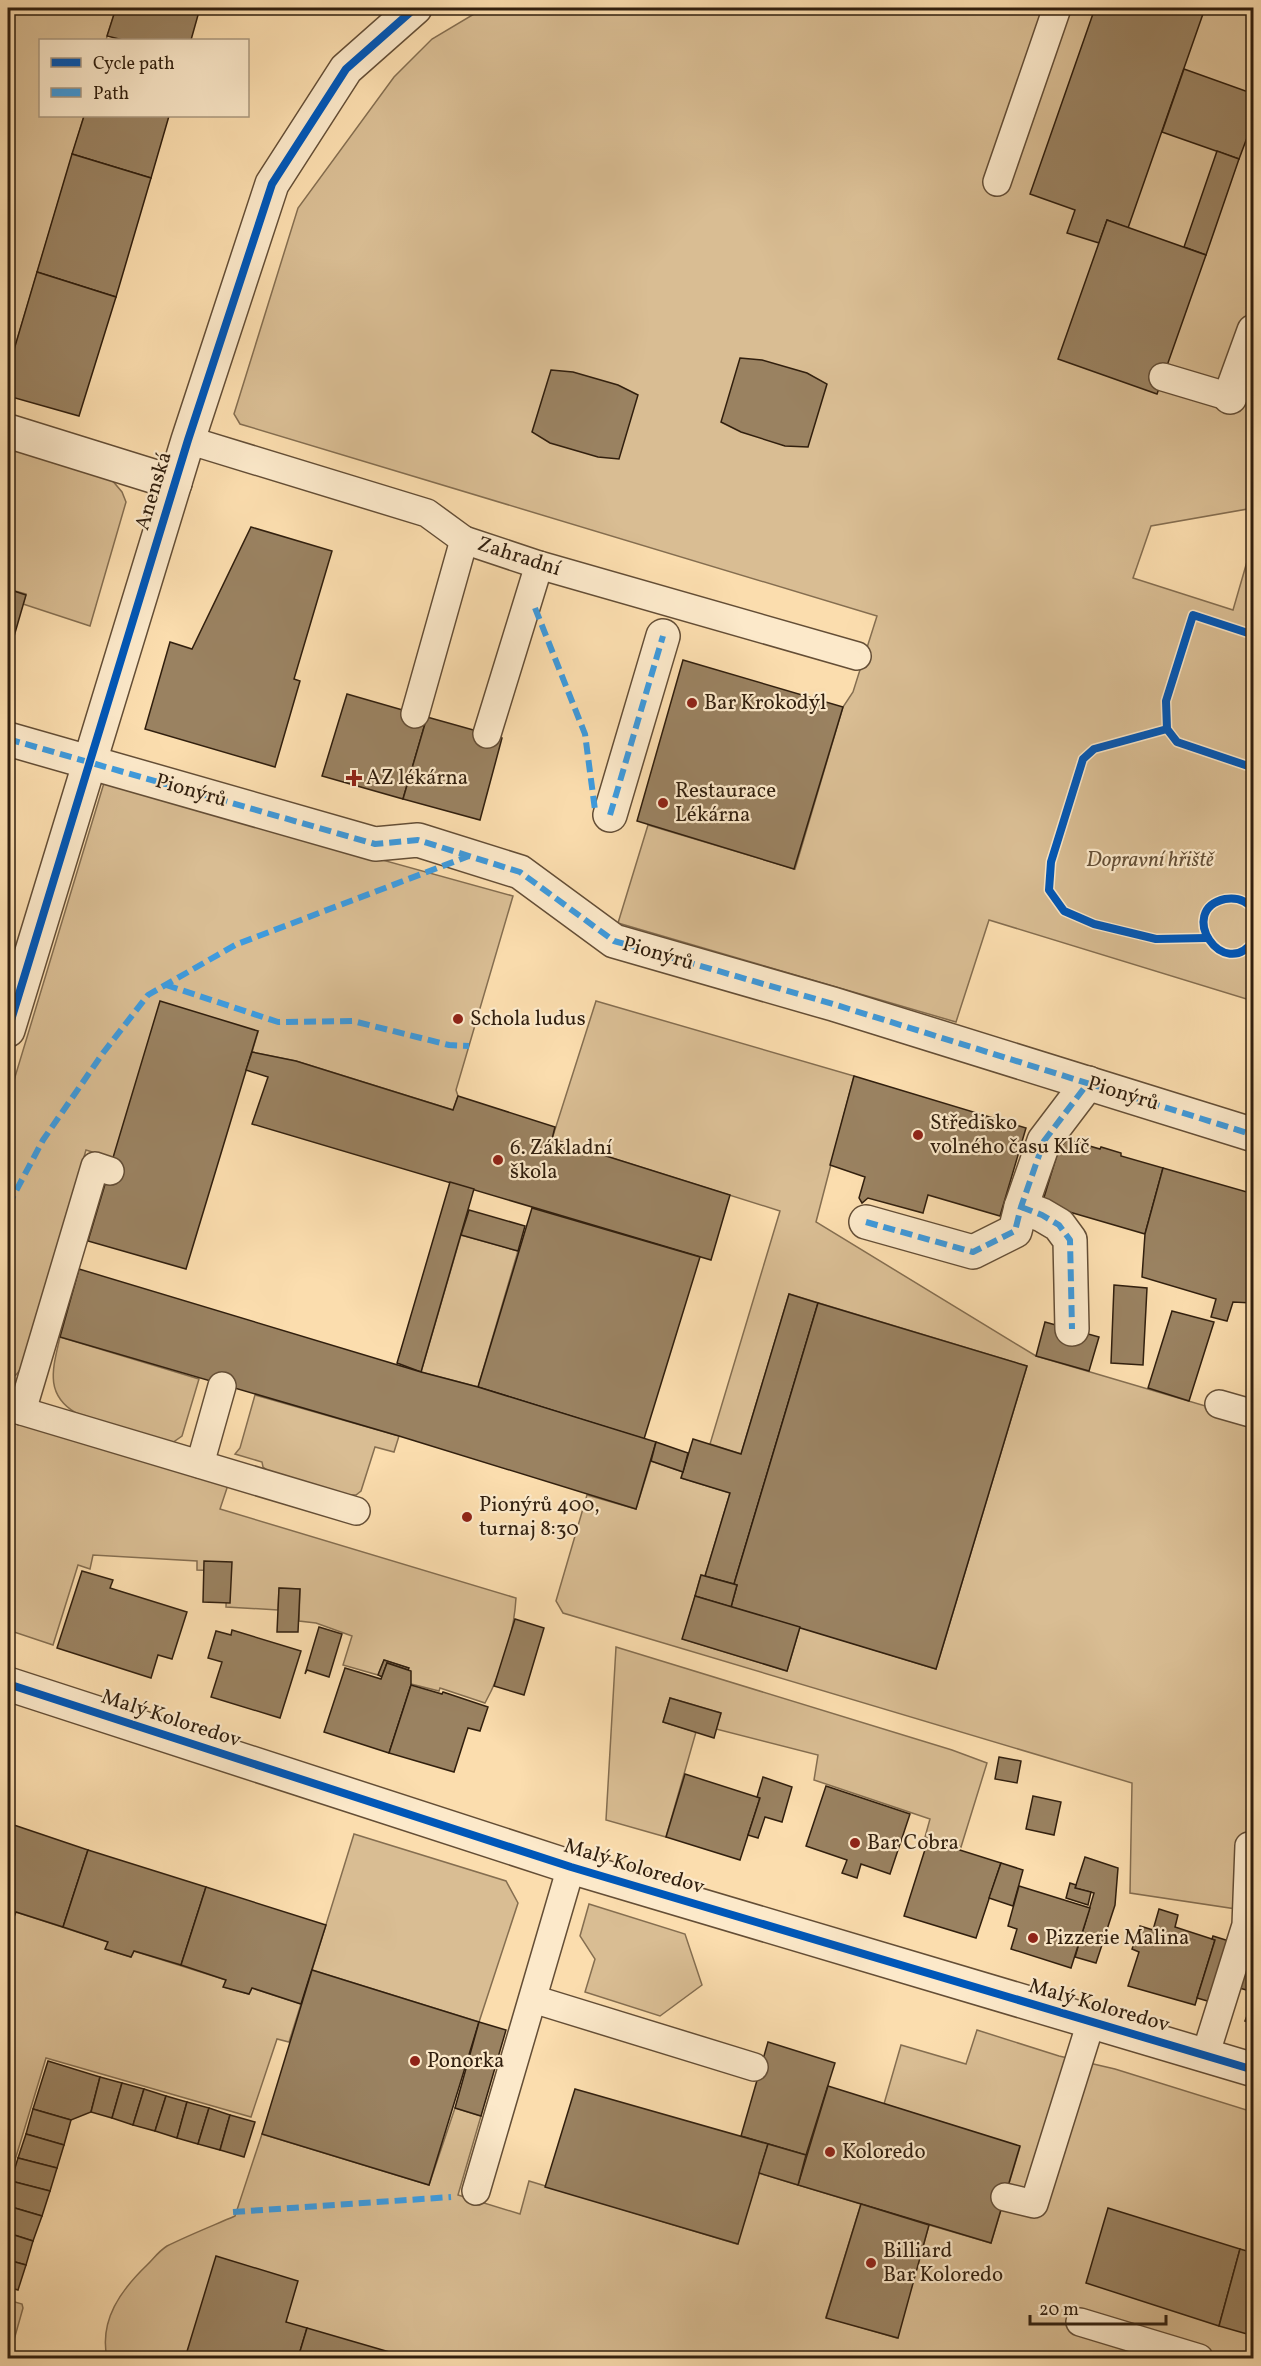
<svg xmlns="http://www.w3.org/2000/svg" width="1261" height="2366" font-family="Vollkorn,serif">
	<rect width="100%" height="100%" fill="#fbddae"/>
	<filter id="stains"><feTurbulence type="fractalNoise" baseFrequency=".00333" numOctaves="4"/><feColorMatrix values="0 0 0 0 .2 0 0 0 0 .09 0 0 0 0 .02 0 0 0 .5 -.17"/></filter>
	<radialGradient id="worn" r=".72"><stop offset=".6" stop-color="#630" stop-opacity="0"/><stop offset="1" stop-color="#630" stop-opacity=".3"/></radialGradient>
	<g fill="#d9bd93" stroke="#856e50" stroke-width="1.5">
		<path d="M8,8H116L106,40H40V116H84L8,370Z"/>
		<path d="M484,8H1253V508L1151,526L1133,578L1233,610L1253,541V1001L989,920L956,1022L618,923L648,825L795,869L843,707L853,692L877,616L240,424L234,414L298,208L394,77L432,39Z"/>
		<path d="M8,441L111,479L122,492L126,502L90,626L23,604L26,594L8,589Z"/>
		<path d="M104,783L513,896L456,1090L458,1096L453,1110L296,1061L252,1052L258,1032L114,1159L86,1150L23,1366L16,1375L8,1380V1100Z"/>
		<path d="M596,1001L854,1076L816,1222L1036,1356L1253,1420V1960L1242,1956L1236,1909L1130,1893L1132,1783L563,1613L556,1601L587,1495L636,1509L651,1461L683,1472L681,1478L730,1493L705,1576L701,1575L683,1639L787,1671L800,1627L936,1669L1027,1366L789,1294L741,1454L710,1444L780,1211L552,1139Z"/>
		<path d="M461,1235L518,1251L478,1387L421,1372Z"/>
		<path d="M60,1337L199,1379L182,1436L172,1443L76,1413C44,1394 53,1368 60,1337Z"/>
		<path d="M255,1395L399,1436L394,1452L375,1447L361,1491L356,1495H348L271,1473L263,1467L262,1462L235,1454L240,1448Z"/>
		<path d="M8,1419L228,1485L220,1509L516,1598C514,1633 502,1672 485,1703L440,1688L439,1691L407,1683L408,1668L384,1660L378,1675L343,1665L352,1636L316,1623L299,1621L300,1589L279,1588L278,1610L226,1607L227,1571L197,1570V1561L93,1555L90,1569L78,1565L53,1645L8,1630Z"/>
		<path d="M616,1647L952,1750L987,1763L961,1847L925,1837L930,1819L814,1780L818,1755L716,1729L721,1713L670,1698L663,1722L696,1732L666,1837L606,1820Z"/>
		<path d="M354,1834L506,1881L518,1903L479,2022L312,1970Z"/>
		<path d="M589,1904L685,1934L702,1985L660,2016L585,1992L595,1959L580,1936Z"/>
		<path d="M16,1912L108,1942L106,1949L131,1957L134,1951L226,1980L224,1987L249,1994L252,1988L301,2004L289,2042L277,2039L251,2117L46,2058L8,2183V1917L13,1919Z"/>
		<path d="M977,2030L1059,2056L1115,2069L1253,2112V2358H107C99,2320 121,2290 147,2265C153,2259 159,2251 167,2246C189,2235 212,2226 235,2216L262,2134L429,2185L455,2108L481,2116L458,2195L520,2214L529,2181L737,2244L759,2173L861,2204L826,2317L897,2338L929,2225L991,2243L1020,2147L884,2104L901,2045L966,2064Z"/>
		<path d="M8,2300L22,2304L23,2308L12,2347L8,2352Z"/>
	</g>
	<g fill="#9a8261" stroke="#311f0e" stroke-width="1.5">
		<path d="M116,8H200L191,40H123L107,36Z"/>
		<path d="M1095,8H1192L1204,11L1128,228L1107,220L1099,243L1067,233L1075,210L1030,194Z"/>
		<path d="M1184,69L1254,94V119L1239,159L1162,132Z"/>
		<path d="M84,116H169L151,178L72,154Z"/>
		<path d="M1217,151L1239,159L1206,255L1184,247Z"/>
		<path d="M72,154L151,178L116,297L37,272Z"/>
		<path d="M1107,220L1206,255L1157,394L1058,359Z"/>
		<path d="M37,272L116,297L79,416L8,396V370Z"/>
		<path d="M740,358L762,360L807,373L827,384L808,447L785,446L741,432L721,422Z"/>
		<path d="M551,370L573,372L618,385L638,395L619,459L598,457L550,443L532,432Z"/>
		<path d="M251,527L332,551L294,679L300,681L275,767L145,729L170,642L192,649Z"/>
		<path d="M8,589L26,595L8,657Z"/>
		<path d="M683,660L843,707L794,869L637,821Z"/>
		<path d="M347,694L427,717L403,799L322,776Z"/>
		<path d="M427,717L502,738L480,820L403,799Z"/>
		<path d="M160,1001L258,1031L186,1269L88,1241Z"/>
		<path d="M252,1052L296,1061L453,1110L458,1096L555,1127L552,1139L730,1195L711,1260L252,1124L268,1077L246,1070Z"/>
		<path d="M854,1076L1026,1128L1000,1216L928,1195L923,1213L868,1198L862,1203L859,1198L865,1177L830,1165Z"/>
		<path d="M1062,1138L1100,1149L1101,1147L1121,1153V1156L1163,1168L1145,1234L1042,1204Z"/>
		<path d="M1163,1168L1254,1194L1252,1303L1233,1302L1227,1321L1211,1317L1216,1299L1142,1277L1145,1234Z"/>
		<path d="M450,1182L474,1189L421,1372L397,1363Z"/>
		<path d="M532,1208L700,1257L644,1439L478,1387Z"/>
		<path d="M469,1210L525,1226L518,1251L461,1235Z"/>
		<path d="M79,1269L421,1372L478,1387L656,1442L636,1509L399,1436L60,1337Z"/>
		<path d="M1114,1285L1147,1288L1143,1365L1111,1363Z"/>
		<path d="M789,1294L818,1303L734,1584L705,1576L730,1493L681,1478L693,1439L741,1454Z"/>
		<path d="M818,1303L1027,1366L936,1669L731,1607L737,1585L734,1584Z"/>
		<path d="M1172,1311L1214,1322L1189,1401L1148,1388Z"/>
		<path d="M1045,1322L1099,1337L1089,1371L1036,1356Z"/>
		<path d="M656,1442L688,1453L683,1472L651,1461Z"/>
		<path d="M204,1561L232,1562L230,1603L203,1602Z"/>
		<path d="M82,1571L113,1580L110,1588L187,1612L172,1659L158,1655L151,1678L57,1648Z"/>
		<path d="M701,1575L737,1585L731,1607L695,1596Z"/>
		<path d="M279,1588L300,1589L298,1632H277Z"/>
		<path d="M695,1596L800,1627L787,1671L682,1639Z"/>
		<path d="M515,1619L544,1628L524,1695L494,1686Z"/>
		<path d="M319,1627L342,1634L329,1677L307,1670L305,1674Z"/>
		<path d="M232,1630L301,1651L280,1718L211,1697L222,1662L208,1658L216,1631L231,1635Z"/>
		<path d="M384,1660L409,1668L408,1670L387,1663L382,1677L378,1675Z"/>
		<path d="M387,1663L411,1671V1685L389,1753L324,1732L345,1668L381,1679Z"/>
		<path d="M411,1685L442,1694L443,1692L488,1707L480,1731L468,1728L454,1772L389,1753Z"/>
		<path d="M670,1698L721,1713L714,1738L663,1722Z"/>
		<path d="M999,1757L1021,1761L1017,1783L995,1779Z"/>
		<path d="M685,1774L760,1798L740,1860L666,1837Z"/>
		<path d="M763,1777L792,1787L782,1822L765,1817L758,1838L748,1835L760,1798L757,1797Z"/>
		<path d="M826,1786L910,1814L890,1874L861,1864L857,1878L842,1873L847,1860L806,1846Z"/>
		<path d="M1033,1796L1061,1802L1054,1835L1026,1829Z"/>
		<path d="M8,1823L88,1850L63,1927L16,1912L13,1919L8,1917Z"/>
		<path d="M928,1840L1001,1863L976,1938L904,1916Z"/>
		<path d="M88,1850L206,1887L181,1965L134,1951L131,1957L105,1949L108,1942L63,1927Z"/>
		<path d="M1085,1857L1118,1868L1115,1905L1096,1963L1075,1957L1094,1893L1075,1888Z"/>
		<path d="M1001,1863L1023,1870L1013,1906L989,1898Z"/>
		<path d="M1070,1883L1076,1885L1075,1888L1091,1892L1088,1905L1066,1898Z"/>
		<path d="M1019,1886L1090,1908L1071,1968L1011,1949L1017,1929L1008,1926Z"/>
		<path d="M206,1887L326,1925L301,2004L252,1988L249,1994L223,1987L226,1980L181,1965Z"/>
		<path d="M1159,1909L1178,1915L1175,1927L1215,1940L1195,2005L1128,1986L1139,1952L1132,1949L1140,1926L1153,1930Z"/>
		<path d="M1213,1936L1229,1941L1211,2002L1197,1998L1215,1940L1212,1939Z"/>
		<path d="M1247,1960L1254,1962V1992L1239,1988Z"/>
		<path d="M312,1970L479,2022L429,2185L262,2134Z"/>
		<path d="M1254,1997V2024L1245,2021Z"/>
		<path d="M479,2022L506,2030L481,2116L455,2108Z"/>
		<path d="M768,2042L835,2063L806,2155L741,2136Z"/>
		<path d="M48,2061L100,2077L91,2112L71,2120L33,2109Z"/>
		<path d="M100,2077L122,2083L112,2118L91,2112Z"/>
		<path d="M122,2083L144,2089L133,2125L112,2118Z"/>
		<path d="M828,2086L1020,2146L991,2243L798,2185Z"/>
		<path d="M144,2089L166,2096L155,2131L133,2125Z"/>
		<path d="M575,2089L768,2144L738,2244L545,2187Z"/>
		<path d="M166,2096L187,2102L177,2138L155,2131Z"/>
		<path d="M187,2102L209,2108L198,2144L177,2138Z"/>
		<path d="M209,2108L230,2115L220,2150L198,2144Z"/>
		<path d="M33,2109L71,2120L64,2145L26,2134Z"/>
		<path d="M230,2115L255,2122L244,2157L220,2150Z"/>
		<path d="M26,2134L64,2145L57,2168L18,2158Z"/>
		<path d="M768,2144L806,2155L798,2185L759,2173Z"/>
		<path d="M18,2158L57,2168L50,2191L11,2181Z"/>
		<path d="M11,2181L50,2191L42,2216L8,2206V2193Z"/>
		<path d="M861,2204L929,2225L898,2338L826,2318Z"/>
		<path d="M8,2206L42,2216L33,2241L8,2233Z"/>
		<path d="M1108,2208L1240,2249L1219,2326L1086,2283Z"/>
		<path d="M8,2233L33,2241L26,2265L8,2260Z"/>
		<path d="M1240,2249L1254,2253V2336L1219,2326Z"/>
		<path d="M216,2256L298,2281L286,2322L307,2328L298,2358H185Z"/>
		<path d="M8,2260L26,2265L18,2290L8,2287Z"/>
		<path d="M307,2328L410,2358H298Z"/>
	</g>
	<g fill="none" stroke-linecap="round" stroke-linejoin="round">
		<defs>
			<g id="service">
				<path d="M997,182L1057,8"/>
				<path d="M1163,377L1230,397"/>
				<path d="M188,440L427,513L464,540L539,565L857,656"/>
				<path d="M415,714L464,540"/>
				<path d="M487,734L539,565"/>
				<path d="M1219,1404L1254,1414"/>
				<path d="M8,1407L356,1511"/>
				<path d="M22,1411L95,1166L110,1171"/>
				<path d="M200,1464L222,1386"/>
				<path d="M533,1999L754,2067"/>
				<path d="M1205,2056L1246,1925L1249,1846"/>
				<path d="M476,2191L571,1867"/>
				<path d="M1005,2197L1034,2204L1091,2022"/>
				<path d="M1080,2322L1199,2358"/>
			</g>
			<g id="pedestrian">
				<path d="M8,739L375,844L418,840L520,872L614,941L833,1004L1254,1135"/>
				<path d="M610,815L663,636"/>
				<path d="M1021,1207L1042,1215L1059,1225L1070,1240L1072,1329"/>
				<path d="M866,1222L973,1252L1015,1231L1021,1207L1044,1141L1088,1083"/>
			</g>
			<g id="minor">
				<path d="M1230,397L1254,331"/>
				<path d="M8,431L175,483"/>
				<path d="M8,1030L188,440L272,184L346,69L415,8"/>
				<path d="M8,1684L571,1867L1254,2070"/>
			</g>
		</defs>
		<use href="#service" stroke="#644e36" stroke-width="30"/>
		<use href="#pedestrian" stroke="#644e36" stroke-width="36"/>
		<use href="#minor" stroke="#644e36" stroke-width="36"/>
		<use href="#service" stroke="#fce9ca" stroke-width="27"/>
		<use href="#pedestrian" stroke="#fce9ca" stroke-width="33"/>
		<use href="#minor" stroke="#fce9ca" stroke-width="33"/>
		<g stroke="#3e9bde" stroke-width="6" stroke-dasharray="12 6" stroke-linecap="butt">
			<path d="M535,608L585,734L595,810"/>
			<path d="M8,739L375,844L418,840L520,872L614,941L833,1004L1254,1135"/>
			<path d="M610,815L663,636"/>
			<path d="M166,985L278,1022L353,1021L449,1045L469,1046"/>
			<path d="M8,1206L43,1140L103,1053L148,995L235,945L469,856"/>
			<path d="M1021,1207L1042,1215L1059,1225L1070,1240L1072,1329"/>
			<path d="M866,1222L973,1252L1015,1231L1021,1207L1044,1141L1088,1083"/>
			<path d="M233,2212L451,2197"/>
		</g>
		<defs>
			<g id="cycleway">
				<path d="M1254,635L1193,615L1166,701L1167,729L1177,742L1254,768"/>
				<path d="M1167,729L1094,749L1083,759L1051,862L1049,890L1064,911L1094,924L1156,939L1206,938"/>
				<path d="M1254,910C1247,901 1237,897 1225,899C1175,910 1224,984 1254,940"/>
				<path d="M8,1030L188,440L272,184L346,69L415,8"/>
				<path d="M8,1684L571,1867L1254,2070"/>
			</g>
		</defs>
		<use href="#cycleway" stroke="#fce9ca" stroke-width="11"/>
		<use href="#cycleway" stroke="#0057b8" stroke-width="8"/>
	</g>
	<g fill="#8f2418" stroke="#fce9ca" stroke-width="2">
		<circle cx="692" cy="703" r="6"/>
		<path d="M351 769h6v6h6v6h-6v6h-6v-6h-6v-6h6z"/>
		<circle cx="663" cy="803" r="6"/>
		<circle cx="458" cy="1019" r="6"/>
		<circle cx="918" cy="1135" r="6"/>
		<circle cx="498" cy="1160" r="6"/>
		<circle cx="467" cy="1517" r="6"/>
		<circle cx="855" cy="1843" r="6"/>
		<circle cx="1033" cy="1938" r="6"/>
		<circle cx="415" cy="2061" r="6"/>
		<circle cx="830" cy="2152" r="6"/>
		<circle cx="871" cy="2263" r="6"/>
	</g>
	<g text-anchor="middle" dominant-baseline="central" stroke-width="4.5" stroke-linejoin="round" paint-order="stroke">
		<g font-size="21" fill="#311f0e" stroke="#fce9ca">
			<text transform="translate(154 491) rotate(-73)">Anenská</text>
			<text transform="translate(519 557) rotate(18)">Zahradní</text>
			<text transform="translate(191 791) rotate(16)">Pionýrů</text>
			<text transform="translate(658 954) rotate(16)">Pionýrů</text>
			<text transform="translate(1123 1094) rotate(17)">Pionýrů</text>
			<text transform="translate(171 1719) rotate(18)">Malý Koloredov</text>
			<text transform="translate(634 1867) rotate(17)">Malý Koloredov</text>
			<text transform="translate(1099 2006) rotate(16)">Malý Koloredov</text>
		</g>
		<g font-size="21" fill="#311f0e" stroke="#fce9ca" text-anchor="start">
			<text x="704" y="703">Bar Krokodýl</text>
			<text x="366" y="778">AZ lékárna</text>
			<text x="675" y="791">Restaurace<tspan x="675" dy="24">Lékárna</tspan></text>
			<text x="470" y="1019">Schola ludus</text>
			<text x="930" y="1123">Středisko<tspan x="930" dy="24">volného času Klíč</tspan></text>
			<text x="510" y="1148">6. Základní<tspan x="510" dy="24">škola</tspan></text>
			<text x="479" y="1505">Pionýrů 400,<tspan x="479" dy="24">turnaj 8:30</tspan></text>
			<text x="867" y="1843">Bar Cobra</text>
			<text x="1045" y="1938">Pizzerie Malina</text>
			<text x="427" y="2061">Ponorka</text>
			<text x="842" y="2152">Koloredo</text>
			<text x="883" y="2251">Billiard<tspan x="883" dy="24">Bar Koloredo</tspan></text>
		</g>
		<g font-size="21" font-style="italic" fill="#634e36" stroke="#fce9ca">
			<text x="1150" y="860">Dopravní hřiště</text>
		</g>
	</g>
	<rect width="1261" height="2366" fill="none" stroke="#fbddae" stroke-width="30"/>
	<rect x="9" y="9" width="1243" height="2348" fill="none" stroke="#311f0e" stroke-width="3"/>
	<rect x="15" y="15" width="1231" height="2336" fill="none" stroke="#311f0e" stroke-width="1.5"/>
	<rect x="39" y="39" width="210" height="78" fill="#fce9ca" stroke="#ab987f" stroke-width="1.5"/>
	<rect x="51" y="58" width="30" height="9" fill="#0057b8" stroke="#ab987f" stroke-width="1.5"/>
	<text x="93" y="69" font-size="18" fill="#311f0e">Cycle path</text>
	<rect x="51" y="88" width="30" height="9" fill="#3e9bde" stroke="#ab987f" stroke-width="1.5"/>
	<text x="93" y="99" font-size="18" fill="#311f0e">Path</text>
	<path d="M1030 2315v9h136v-9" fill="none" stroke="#311f0e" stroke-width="3"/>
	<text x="1039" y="2315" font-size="18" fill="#311f0e" stroke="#fce9ca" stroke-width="4.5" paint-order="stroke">20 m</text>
	<rect width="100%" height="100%" filter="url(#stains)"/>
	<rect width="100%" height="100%" fill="url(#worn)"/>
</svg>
